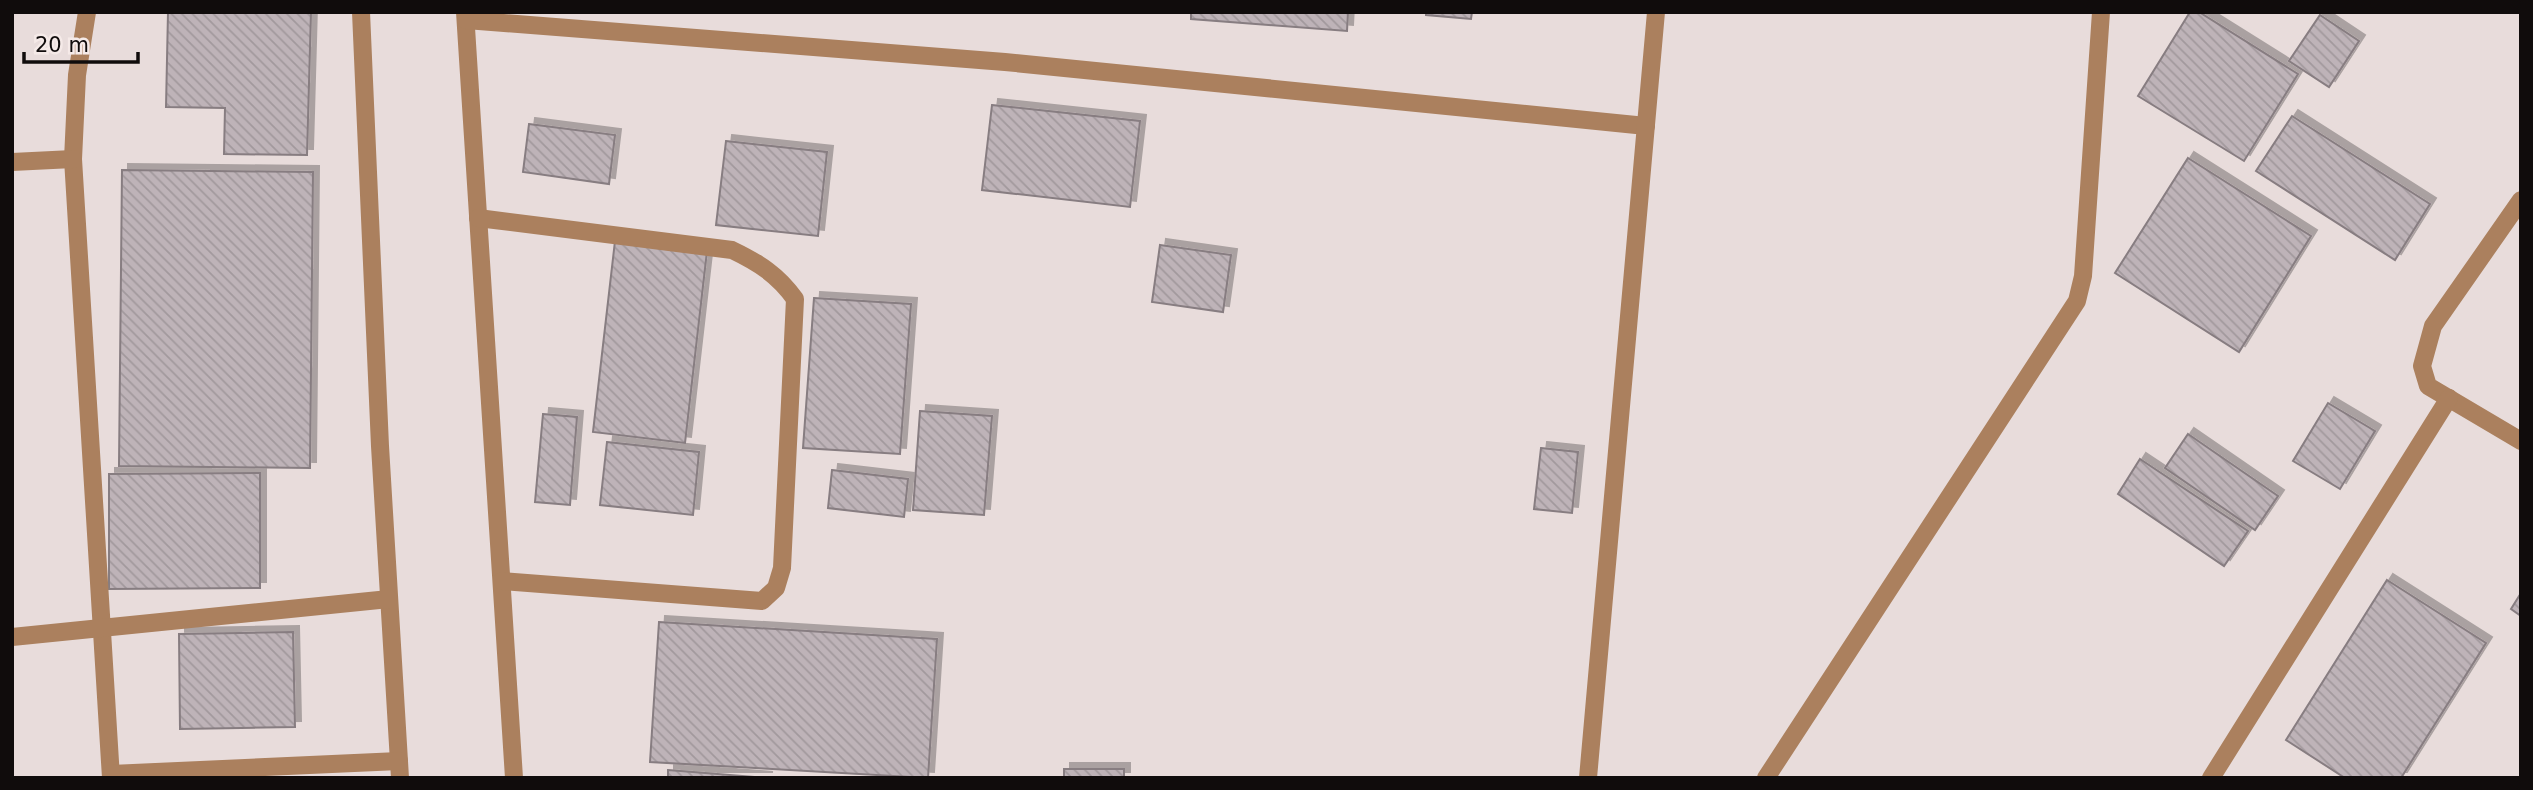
<svg xmlns="http://www.w3.org/2000/svg" width="2533" height="790" font-family="'DejaVu Sans',sans-serif">
	<defs>
		<pattern id="building-back-hatch" width="6" height="6" patternUnits="userSpaceOnUse" patternTransform="scale(1.75)"><rect width="6" height="6" fill="#beb3b8"/><path d="M-1 5l2 2M0 0l6 6M5-1l2 2" fill="none" stroke="#a2999d"/></pattern>
		<filter id="shadow"><feDropShadow dx="6" dy="-6" stdDeviation="0" flood-color="#0004"/></filter>
	</defs>
	<rect width="100%" height="100%" fill="#e8dcdb"/>
	<g fill="url(#building-back-hatch)" stroke="#877d81" stroke-width="2" filter="url(#shadow)">
		<path d="M168,12H311L307,155L224,154L225,108L166,107Z"/>
		<path d="M1191,12H1348L1347,31L1191,19Z"/>
		<path d="M1426,12H1472L1471,19L1426,15Z"/>
		<path d="M2190,12H2199L2298,74L2244,161L2138,96Z"/>
		<path d="M2320,15L2359,41L2329,87L2289,61Z"/>
		<path d="M992,105L1140,121L1130,207L982,190Z"/>
		<path d="M2292,116L2430,204L2395,260L2256,171Z"/>
		<path d="M529,124L615,135L609,184L523,172Z"/>
		<path d="M726,141L827,152L818,236L716,225Z"/>
		<path d="M2188,158L2311,236L2239,352L2115,273Z"/>
		<path d="M122,170L313,172L310,468L119,466Z"/>
		<path d="M615,241L707,251L685,443L593,432Z"/>
		<path d="M1160,245L1231,255L1223,312L1152,302Z"/>
		<path d="M814,298L911,304L900,454L803,448Z"/>
		<path d="M2328,403L2375,431L2340,489L2293,461Z"/>
		<path d="M920,411L992,416L984,515L913,510Z"/>
		<path d="M543,414L577,417L570,505L535,502Z"/>
		<path d="M2188,434L2278,496L2255,530L2165,468Z"/>
		<path d="M607,442L699,452L693,515L600,505Z"/>
		<path d="M1541,448L1578,452L1572,513L1534,509Z"/>
		<path d="M2140,459L2248,531L2224,566L2118,494Z"/>
		<path d="M832,470L908,479L904,517L828,508Z"/>
		<path d="M260,473V588L109,589V474Z"/>
		<path d="M2387,580L2486,643L2401,778H2345L2286,740Z"/>
		<path d="M2521,593V616L2511,609Z"/>
		<path d="M659,622L937,639L928,778L650,762Z"/>
		<path d="M293,632L295,727L180,729L179,634Z"/>
		<rect x="1064" y="769" width="60" height="9"/>
		<path d="M668,770L767,778H668Z"/>
	</g>
	<g fill="none" stroke-linecap="round" stroke-linejoin="round">
		<g stroke="#ab805e" stroke-width="18">
			<path d="M87,12L77,75L73,159L111,778"/>
			<path d="M361,12L380,446L400,778"/>
			<path d="M465,12L514,778"/>
			<path d="M466,20L1005,62L1646,126"/>
			<path d="M12,162L73,159"/>
			<path d="M2521,200L2433,326L2422,366L2428,386L2521,441"/>
			<path d="M478,218L732,250C759,263 778,275 795,299L782,568L776,588L762,601L502,581"/>
			<path d="M12,637L389,599"/>
			<path d="M111,774L399,761"/>
			<path d="M1588,778L1656,12"/>
			<path d="M1766,778L2077,301L2083,276L2101,12"/>
			<path d="M2211,778L2449,398"/>
		</g>
	</g>
	<rect width="2533" height="790" fill="none" stroke="#100c0c" stroke-width="28"/>
	<path d="M24 52v10h114v-10" fill="none" stroke="#100c0c" stroke-width="3.5"/>
	<text x="35" y="52" font-size="21" fill="#100c0c" stroke="#f5eae8" stroke-width="5" paint-order="stroke">20 m</text>
</svg>
